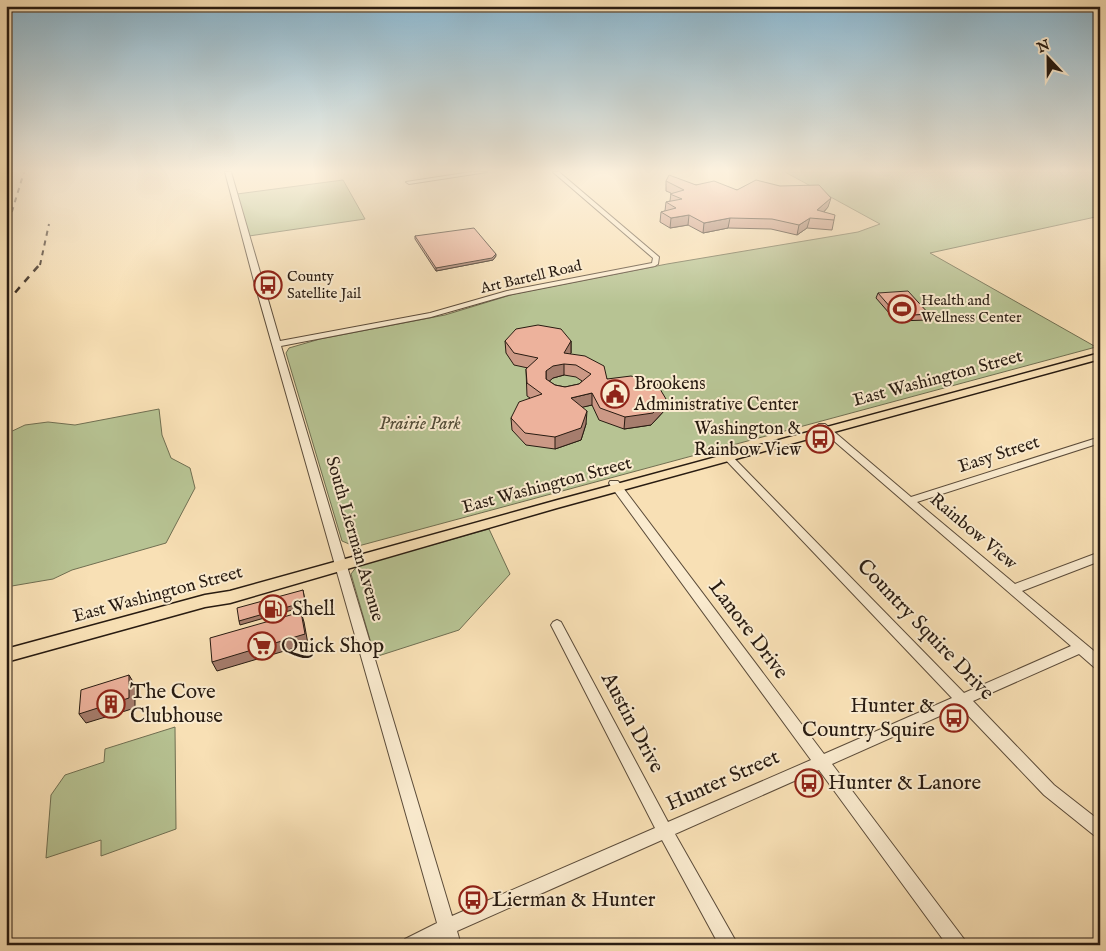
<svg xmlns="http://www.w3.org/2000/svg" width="1106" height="951" font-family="'IM FELL English',serif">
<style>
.green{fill:#b7c393;stroke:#706f52}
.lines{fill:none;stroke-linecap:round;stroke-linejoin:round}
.minor-casing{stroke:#5c4c3a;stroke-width:2}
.major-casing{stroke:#281b11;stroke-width:3}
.minor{fill:#faebcf;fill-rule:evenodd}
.major{fill:#f8e0b5;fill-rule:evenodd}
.rail-far1{stroke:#281b11;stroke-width:2;stroke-dasharray:5 5;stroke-linecap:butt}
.rail{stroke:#281b11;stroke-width:2.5;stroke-dasharray:7 7;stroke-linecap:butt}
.wall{fill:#cc9986;stroke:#281b11;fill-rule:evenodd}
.shaded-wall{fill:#a67d6d;stroke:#281b11}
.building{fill:#edb29c;stroke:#281b11;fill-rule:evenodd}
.labels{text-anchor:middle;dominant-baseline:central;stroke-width:4;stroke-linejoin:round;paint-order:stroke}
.far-poi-label{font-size:15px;fill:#281b11;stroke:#faebcf;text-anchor:start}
.far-street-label{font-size:15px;fill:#281b11;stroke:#faebcf}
.street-label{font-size:18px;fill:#281b11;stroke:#faebcf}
.poi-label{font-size:18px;fill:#281b11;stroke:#faebcf;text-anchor:start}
.park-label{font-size:18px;font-style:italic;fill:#534d38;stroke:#faebcf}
.near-poi-label{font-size:21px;fill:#281b11;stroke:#faebcf;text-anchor:start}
.near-street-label{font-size:21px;fill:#281b11;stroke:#faebcf}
</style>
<rect width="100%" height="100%" fill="#f8e0b5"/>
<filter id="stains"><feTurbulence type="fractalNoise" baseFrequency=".004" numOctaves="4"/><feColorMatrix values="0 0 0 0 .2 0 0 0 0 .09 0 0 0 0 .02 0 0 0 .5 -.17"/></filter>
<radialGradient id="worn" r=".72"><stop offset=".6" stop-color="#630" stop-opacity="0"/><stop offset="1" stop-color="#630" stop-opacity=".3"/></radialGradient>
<path class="green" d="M785,172H1100V216L930,253L1096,347L362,545L354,546L342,541L286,353L289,348L320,339L445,315L514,294L667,264L858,232L880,224Z
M343,180L365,219L249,236L237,194Z
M159,409L162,435L171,458L190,468L195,488L166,543L72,570L53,579L6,587V434L25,425L48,422L75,425Z
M489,529L510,574L459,630L375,657L351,574L357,566Z
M175,727L176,829L101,856V840L46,858L51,795L65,775L104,762L105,749Z"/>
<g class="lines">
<g class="minor-casing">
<path id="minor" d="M225,172H231L280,341L430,313L507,291L652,263L653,258L553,172H559L659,257L658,264L655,266L508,295L431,317L281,346L452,916L655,828L551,625L553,622L557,620L561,622L668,822L811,760L610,485L609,483L610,481H618L824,754L952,698L721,455L719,453L721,451H727L964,693L1071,646L819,428L817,426L819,424H825L911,497L1100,437V443L917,502L1015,584L1100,552V561L1022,591L1100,656V669L1095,668L1079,654L973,701L1054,785L1100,821V839L1095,836L1044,795L960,707L832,764L964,939L967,945H947L819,770L675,834L738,945H719L662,840L457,931L461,945H443L442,939L430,945H402L405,939L437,923L254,281Z
M471,172H487L409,184L406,182Z"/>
</g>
<g class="major-casing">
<path id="major" d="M1100,353V359L557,508L230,603L205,607L6,662V649L205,595L230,591L554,501Z"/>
</g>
<use href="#minor" class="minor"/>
<use href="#major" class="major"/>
<path class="rail-far1" d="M6,231L24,172
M40,265L49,224"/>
<path class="rail" d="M6,303L40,264"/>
</g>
<path class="wall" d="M666,181L737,190L828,207L824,212L834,220L832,230L807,228L797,235L771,229L728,228L703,233L688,225L670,228L660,222L661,212L665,211L666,202L670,201L671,193L666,191Z
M415,236L496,256L493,260L436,271L415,239Z
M878,293L929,314L928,320L896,321L876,298Z
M505,341H571V353L570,354L607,379L666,399L664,411L651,425L624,429L599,420L592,405L582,407L586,424L581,440L555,449L526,445L512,430L511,418L530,398L527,396L526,369L528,368L514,365L506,353ZM564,375L576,377L582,381L579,384L565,387L555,385L549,381L553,378Z"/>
<path class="shaded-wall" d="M831,198L828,207L817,219V210Z
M689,215L688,225L670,228L671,218Z
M730,218L728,228L703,233L704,223Z
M810,218L807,228L797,235L799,225Z
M496,254V256L493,260L436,271V268Z
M571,341V353L564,364V375L553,378L546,384V371Z
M592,393V405L571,410V398Z
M666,399L664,411L651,425L624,429L625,417Z
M587,411L586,424L581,440L555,449V437Z
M303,590L306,606L240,625L239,621Z
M301,612L304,622L308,644L217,671L212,662Z
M129,675L135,685V708L86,723L79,714Z"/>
<path class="building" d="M669,175L696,185L714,181L737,190L756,180L780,186L819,185L831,198L817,210L835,215L834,220L810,218L799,225L772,219L730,218L704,223L689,215L671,218L661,212L676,208L666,202L682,199L670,194L684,190L666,181Z
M474,228L496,254L492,258L436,268L415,236Z
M908,291L929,314L898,316L878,293Z
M538,325L561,329L571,341L564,353L585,356L604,366L607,379L631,376L657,384L666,399L653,413L625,417L600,408L592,393L571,398L587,411L581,428L555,437L525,433L511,418L519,402L542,394L527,383L526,369L538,358L514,353L505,341L516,329ZM564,364L576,365L591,374L579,384L565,387L555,385L546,379V371L553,366Z
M303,590L305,602L239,621L237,608Z
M301,612L305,634L212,662L210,638Z
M129,675V698L79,714L81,690Z"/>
<linearGradient id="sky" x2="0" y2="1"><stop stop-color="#8ab8d2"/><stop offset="0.56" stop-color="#fcf1de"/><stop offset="1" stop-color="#fcf1de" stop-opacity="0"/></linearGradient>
<rect width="1106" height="305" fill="url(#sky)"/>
<defs>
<g id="bus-ring" transform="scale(1.4375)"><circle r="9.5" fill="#faebcf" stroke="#8f2418" stroke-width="1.5"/><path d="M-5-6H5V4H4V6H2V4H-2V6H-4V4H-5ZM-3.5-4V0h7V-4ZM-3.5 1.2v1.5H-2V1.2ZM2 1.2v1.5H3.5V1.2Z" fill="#8f2418"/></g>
<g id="stadium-ring" transform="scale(1.4375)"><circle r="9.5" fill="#faebcf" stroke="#8f2418" stroke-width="1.5"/><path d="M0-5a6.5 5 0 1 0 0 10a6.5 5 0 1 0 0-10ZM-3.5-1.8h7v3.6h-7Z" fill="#8f2418"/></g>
<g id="civic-ring" transform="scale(1.4375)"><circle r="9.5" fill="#faebcf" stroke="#8f2418" stroke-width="1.5"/><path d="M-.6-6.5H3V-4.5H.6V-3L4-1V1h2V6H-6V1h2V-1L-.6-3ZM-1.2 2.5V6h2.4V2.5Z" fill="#8f2418"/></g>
<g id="fuel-ring" transform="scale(1.4375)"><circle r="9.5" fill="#faebcf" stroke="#8f2418" stroke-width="1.5"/><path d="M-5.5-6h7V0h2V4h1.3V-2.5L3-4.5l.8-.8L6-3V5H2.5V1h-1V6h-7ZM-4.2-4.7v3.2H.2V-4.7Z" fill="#8f2418"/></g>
<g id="supermarket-ring" transform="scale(1.4375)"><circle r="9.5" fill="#faebcf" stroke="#8f2418" stroke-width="1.5"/><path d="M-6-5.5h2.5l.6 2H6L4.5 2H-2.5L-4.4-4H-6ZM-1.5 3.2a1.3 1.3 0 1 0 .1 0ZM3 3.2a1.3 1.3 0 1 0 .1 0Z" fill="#8f2418"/></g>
<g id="building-ring" transform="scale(1.4375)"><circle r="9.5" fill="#faebcf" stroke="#8f2418" stroke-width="1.5"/><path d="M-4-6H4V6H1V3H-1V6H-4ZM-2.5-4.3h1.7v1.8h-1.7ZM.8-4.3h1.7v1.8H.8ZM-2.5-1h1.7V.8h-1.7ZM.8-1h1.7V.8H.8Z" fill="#8f2418"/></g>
</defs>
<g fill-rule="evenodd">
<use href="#bus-ring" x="268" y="285"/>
<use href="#stadium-ring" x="902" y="309"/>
<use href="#civic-ring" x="615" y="394"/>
<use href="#bus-ring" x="820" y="439"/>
<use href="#fuel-ring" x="273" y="609"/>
<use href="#supermarket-ring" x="262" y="646"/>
<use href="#building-ring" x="111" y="704"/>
<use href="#bus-ring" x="954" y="718"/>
<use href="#bus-ring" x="809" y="783"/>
<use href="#bus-ring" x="473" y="900"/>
</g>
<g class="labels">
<g class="far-poi-label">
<text x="287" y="276">County<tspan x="287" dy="17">Satellite Jail</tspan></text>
<text x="921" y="300">Health and<tspan x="921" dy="17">Wellness Center</tspan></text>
</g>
<g class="far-street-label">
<text transform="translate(531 277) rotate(-13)">Art Bartell Road</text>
</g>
<g class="street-label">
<text transform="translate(938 379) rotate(-15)">East Washington Street</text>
<text transform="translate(999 455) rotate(-18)">Easy Street</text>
<text transform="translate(547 486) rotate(-15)">East Washington Street</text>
<text transform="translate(973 532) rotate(40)">Rainbow View</text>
<text transform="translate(354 539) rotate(74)">South Lierman Avenue</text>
<text transform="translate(158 595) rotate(-15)">East Washington Street</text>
</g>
<g class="poi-label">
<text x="634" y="384">Brookens<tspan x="634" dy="21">Administrative Center</tspan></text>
<text x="801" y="429" text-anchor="end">Washington &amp;<tspan x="801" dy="21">Rainbow View</tspan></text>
</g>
<g class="park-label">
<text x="420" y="424">Prairie Park</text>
</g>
<g class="near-poi-label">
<text x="292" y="609">Shell</text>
<text x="281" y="646">Quick Shop</text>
<text x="130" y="692">The Cove<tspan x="130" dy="24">Clubhouse</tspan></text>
<text x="935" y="706" text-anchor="end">Hunter &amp;<tspan x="935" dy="24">Country Squire</tspan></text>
<text x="828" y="783">Hunter &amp; Lanore</text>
<text x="492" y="900">Lierman &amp; Hunter</text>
</g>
<g class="near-street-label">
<text transform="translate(748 630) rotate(53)">Lanore Drive</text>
<text transform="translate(925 630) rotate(46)">Country Squire Drive</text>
<text transform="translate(632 723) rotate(62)">Austin Drive</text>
<text transform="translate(723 781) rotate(-24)">Hunter Street</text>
</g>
</g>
<rect width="1106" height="951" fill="none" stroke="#f8e0b5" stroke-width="25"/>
<rect x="8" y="8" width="1091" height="936" fill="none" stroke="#281b11" stroke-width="2.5"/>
<rect x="12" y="12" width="1081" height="926" fill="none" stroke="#281b11"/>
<g transform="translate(1048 58) rotate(338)" stroke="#faebcf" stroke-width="4" paint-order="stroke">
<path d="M0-4L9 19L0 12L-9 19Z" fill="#281b11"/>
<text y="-8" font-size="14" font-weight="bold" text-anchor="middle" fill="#281b11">N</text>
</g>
<rect width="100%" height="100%" filter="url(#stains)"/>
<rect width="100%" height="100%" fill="url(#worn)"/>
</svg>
